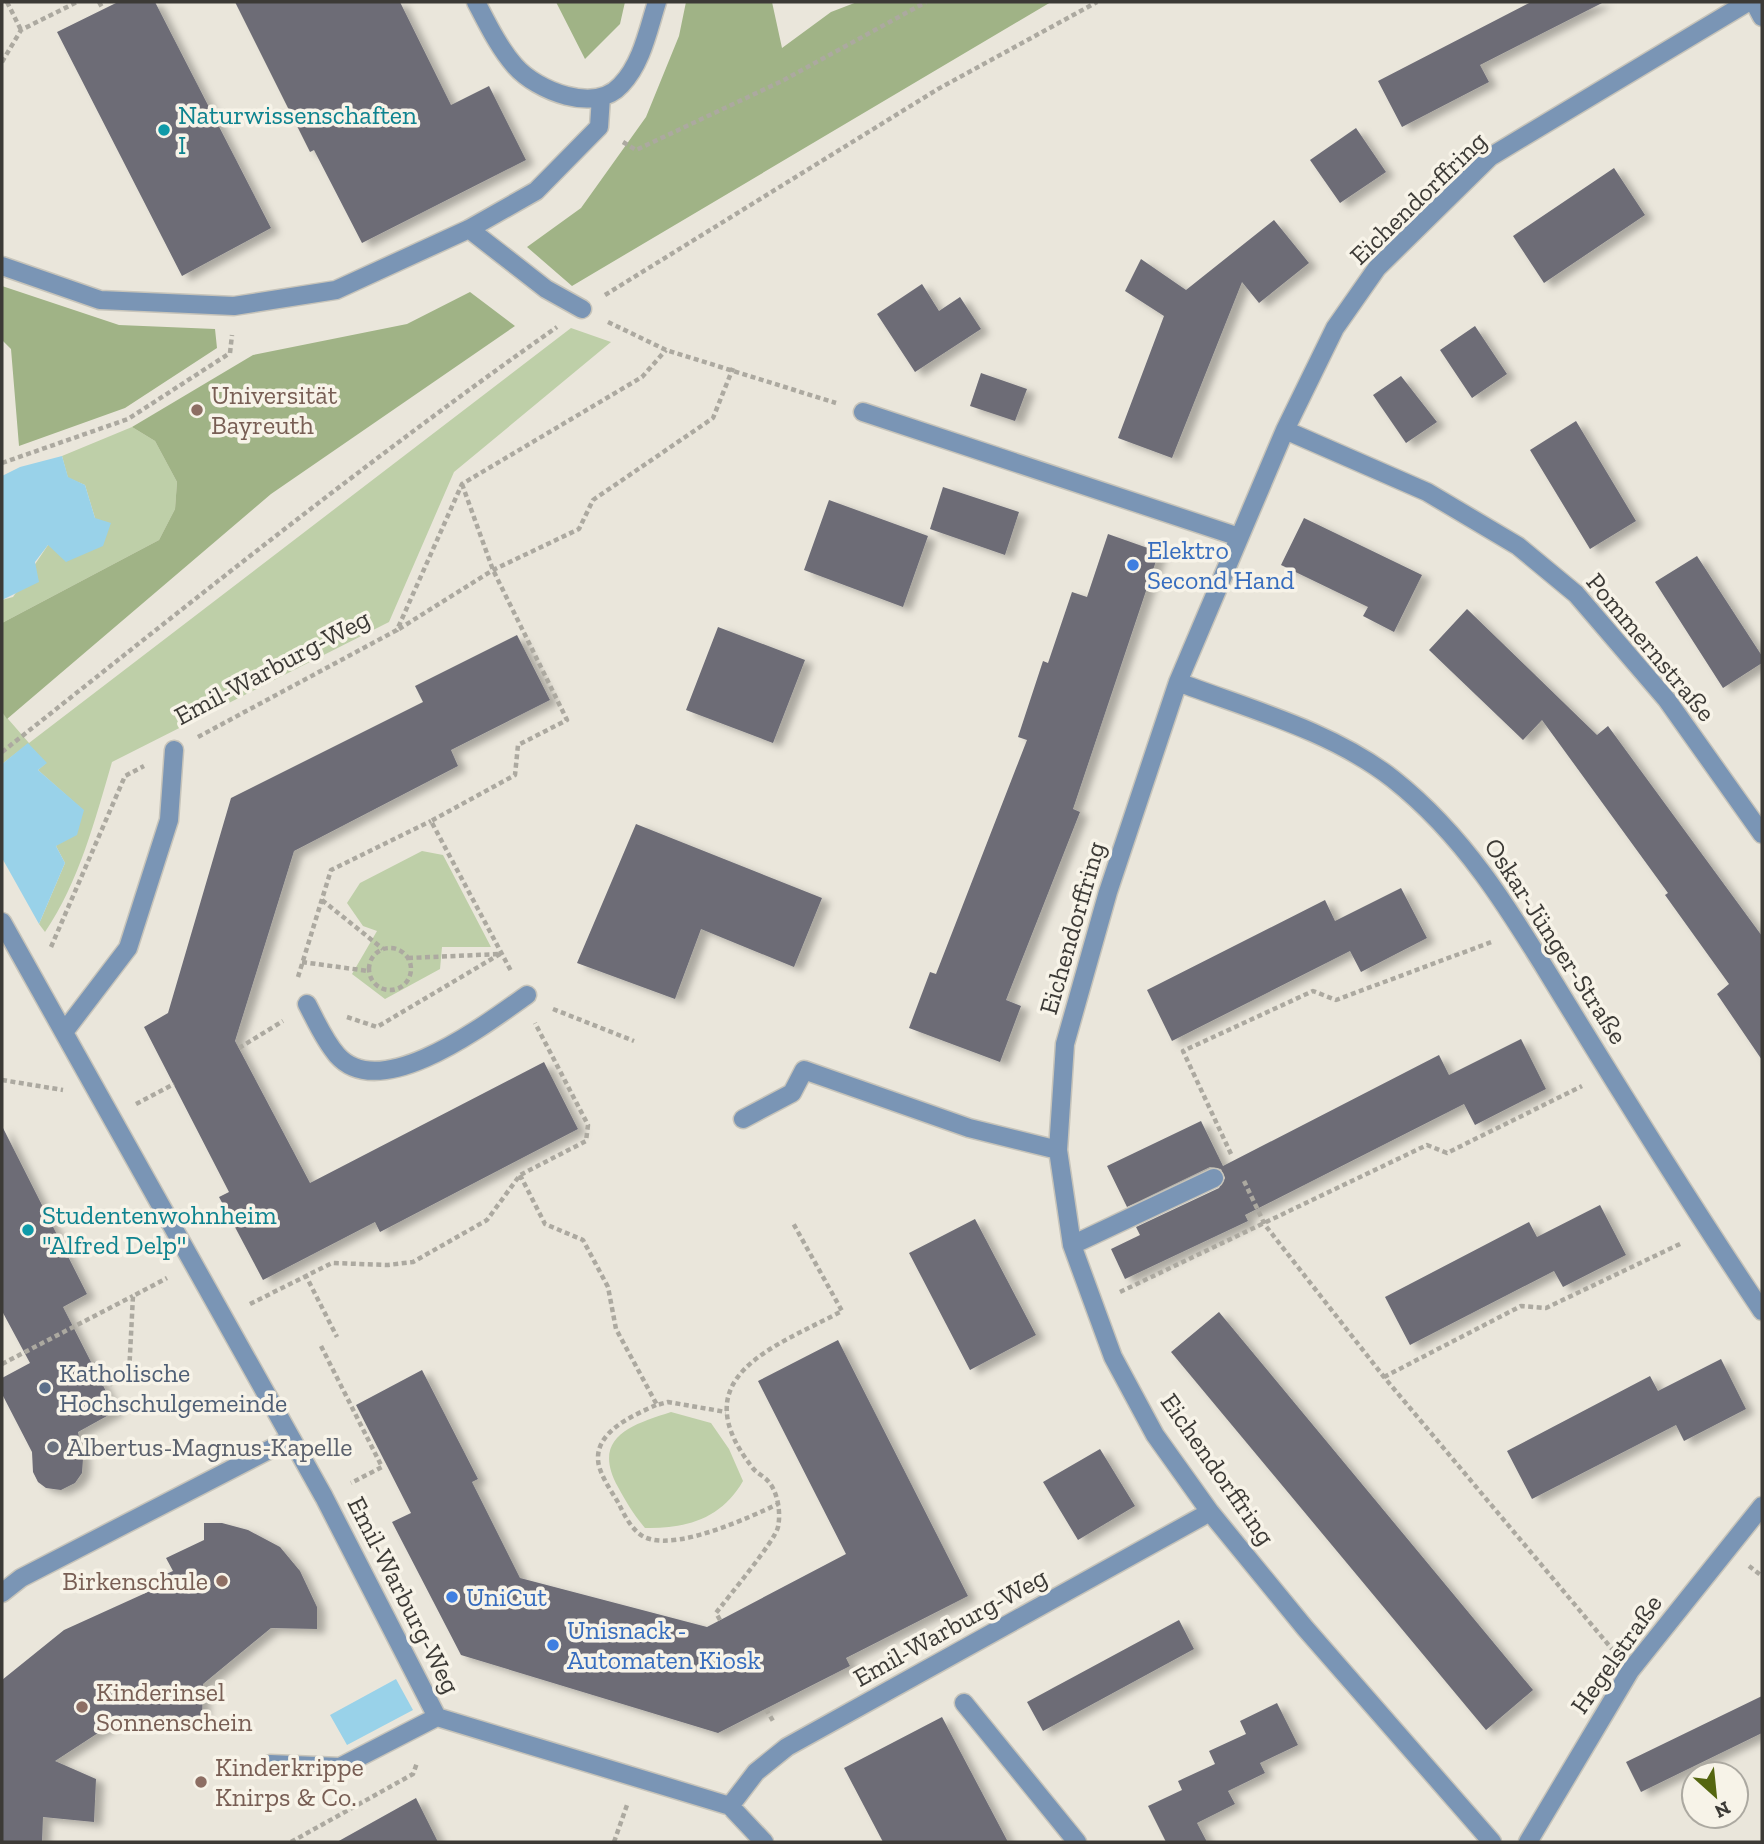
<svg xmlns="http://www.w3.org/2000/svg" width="1764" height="1844" font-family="'Zilla Slab',serif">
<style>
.green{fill:#becfa8}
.forest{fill:#a0b386}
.water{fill:#99d2e9}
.building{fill:#6d6c76;filter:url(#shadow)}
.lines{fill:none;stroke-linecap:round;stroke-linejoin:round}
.minor-casing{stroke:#c7c4ba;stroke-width:21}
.path{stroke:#aca9a0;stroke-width:4.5;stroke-dasharray:5 3.5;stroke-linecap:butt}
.minor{stroke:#7a95b5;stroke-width:18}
.culture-dot{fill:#0f9aa8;stroke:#f7f3e8;stroke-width:2.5}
.education-dot{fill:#8d6e63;stroke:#f7f3e8;stroke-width:2.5}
.shop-dot{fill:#3f7fe0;stroke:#f7f3e8;stroke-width:2.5}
.service-dot{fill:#5c6f8a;stroke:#f7f3e8;stroke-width:2.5}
.worship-dot{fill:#6b7280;stroke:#f7f3e8;stroke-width:2.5}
.labels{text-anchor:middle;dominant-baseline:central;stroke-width:7;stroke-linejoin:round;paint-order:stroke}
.culture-label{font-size:26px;fill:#0d838f;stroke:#f7f3e8;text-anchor:start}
.street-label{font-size:26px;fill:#3c3a36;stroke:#f7f3e8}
.education-label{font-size:26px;fill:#785e54;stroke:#f7f3e8;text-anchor:start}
.shop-label{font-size:26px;fill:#366cbe;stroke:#f7f3e8;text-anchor:start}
.service-label{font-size:26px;fill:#4e5e75;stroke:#f7f3e8;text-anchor:start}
.worship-label{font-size:26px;fill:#5b616d;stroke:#f7f3e8;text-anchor:start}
</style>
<defs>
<filter id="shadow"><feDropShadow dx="8" dy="4.5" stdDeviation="3.5" flood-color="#0004"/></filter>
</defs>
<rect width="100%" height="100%" fill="#eae6db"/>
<path class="green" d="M571,328L611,342L454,472L389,622L112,762C95,820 79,882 45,932L39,924L65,863L56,846L83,810L38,770L46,763L28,744L2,764V712L29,743Z
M132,427L155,441L177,482L175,509L159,540L2,623V600L13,597L48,545L95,518L85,485L68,478L62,456Z
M422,851L443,855L491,947H442L440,969L385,999L352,974L377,931L363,926L347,903L360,883Z
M671,1412L711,1423L729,1449L743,1481C722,1518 687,1529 645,1528C634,1515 626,1502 618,1487C591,1438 630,1425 671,1412Z"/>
<path class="forest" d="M556,2H625L620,24L585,59Z
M686,2H772L782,48L831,12L857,2H1051L572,286L527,247L581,208L646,117L679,36Z
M2,286L119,325L215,329L217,348L125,408L19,446L11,349L2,340Z
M470,292L515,326L271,494L7,719L2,712V623L159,540L175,509L177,482L155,441L132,427L253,355L407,324Z"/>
<path class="water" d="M62,456L68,477L85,485L95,518L111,523L103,546L66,562L48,545L35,562L39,582L2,600V476L20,467Z
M28,743L47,763L38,770L84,810L77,835L56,846L65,863L39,924L2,858V764Z
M396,1679L413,1710L347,1745L330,1715Z"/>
<path class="building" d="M118,2H155L271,228L182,276L57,32Z
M235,2H400L451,105L489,86L526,160L362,243L314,150L310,152Z
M1531,2H1604L1480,65L1489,82L1402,127L1378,81Z
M1356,128L1386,172L1340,203L1310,160Z
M1614,168L1645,215L1544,283L1513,236Z
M1274,220L1309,263L1259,303L1242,282L1172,458L1118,438L1164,316L1125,291L1141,259L1186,290Z
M922,284L939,311L960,297L981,329L915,372L877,314Z
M1475,326L1507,374L1472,398L1440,350Z
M981,373L1027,389L1015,421L970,406Z
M1401,376L1437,422L1406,443L1373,395Z
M1576,421L1636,521L1590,549L1530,450Z
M943,487L1019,512L1005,555L930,529Z
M829,500L928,536L903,607L804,570Z
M1304,518L1422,575L1394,632L1363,616L1368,607L1281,565Z
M1108,534L1159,552L1073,809L1080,812L1006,1000L1021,1006L1000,1062L909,1028L930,972L936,974L1027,740L1018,737L1043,661L1048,663L1072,592L1087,597Z
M1697,556L1762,656V663L1723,688L1655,582Z
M1467,609L1597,735L1608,726L1762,936V1060L1717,994L1729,984L1665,895L1668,893L1542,720L1523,740L1429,650Z
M718,627L805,660L773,743L686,710Z
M517,635L550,700L451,750L458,766L294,851L235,1041L310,1183L544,1062L578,1129L380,1232L375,1222L263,1280L219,1197L229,1192L144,1027L168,1013L231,798L423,702L415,686Z
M636,824L822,898L794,967L701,929L675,999L577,963Z
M1401,888L1427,938L1361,972L1350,951L1172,1041L1147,990L1325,900L1335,921Z
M1521,1039L1546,1089L1475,1125L1464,1104L1245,1215L1248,1221L1125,1279L1111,1249L1140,1235L1136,1227L1219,1188L1225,1178L1221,1169L1210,1167L1127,1207L1107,1166L1201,1121L1223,1166L1439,1055L1449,1075Z
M2,1126L87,1294L63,1307L116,1411L78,1432L83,1459L82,1473L75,1483L61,1490L46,1488L38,1482L33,1472L32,1452L2,1394V1378L30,1363L2,1311Z
M1600,1205L1626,1255L1563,1287L1554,1271L1410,1345L1385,1297L1529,1222L1537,1237Z
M975,1219L1036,1335L970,1370L909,1253Z
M1219,1312L1533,1690L1486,1730L1171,1352Z
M838,1340L968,1596L846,1658L850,1666L718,1733L461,1655L392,1522L411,1513L356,1405L422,1370L478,1479L472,1482L520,1578L707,1627L846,1554L758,1381Z
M1721,1359L1746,1409L1684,1441L1676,1425L1532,1499L1507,1451L1650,1376L1658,1391Z
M1100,1449L1135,1506L1078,1540L1043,1482Z
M204,1523H222L248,1530L280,1547L300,1571L317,1607V1629L271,1628L203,1684L202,1720L131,1716L118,1720L55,1761L96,1779L94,1822L43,1817L42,1842H2V1680L64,1630L161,1586L157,1578L173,1571L166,1558L204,1540Z
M1179,1620L1194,1649L1043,1731L1027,1702Z
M1762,1696V1733L1641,1792L1626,1762Z
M1277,1703L1298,1745L1260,1763L1265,1773L1228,1791L1235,1804L1197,1823L1207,1842H1166L1148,1806L1182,1790L1178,1781L1215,1764L1209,1751L1246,1734L1240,1721Z
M942,1717L1008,1842H883L844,1768Z
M416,1798L438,1842H337Z"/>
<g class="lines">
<g class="minor-casing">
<path id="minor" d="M476,2C487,23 499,48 515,66C537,91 595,114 621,85C642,63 648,30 657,2
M1754,2L1762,17
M469,229L546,289L582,309
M2,266L100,300L234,306L336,290L469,229L536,191L599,127L601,97
M863,412L1239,537
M1285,430L1427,492L1518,546L1576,594L1667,700L1762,834
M1178,682C1249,709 1332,731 1393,779C1471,841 1516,921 1567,1004C1630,1107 1695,1211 1762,1311
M2,922L324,1497L437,1717L730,1806L764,1842
M307,1004C316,1021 324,1040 337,1055C381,1105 487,1023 527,995
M64,1032L128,948L169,820L174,750
M743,1119L792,1093L804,1070L969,1128L1058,1150
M1072,1245L1214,1178
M2,1593L21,1578L290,1439
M964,1703L1077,1842
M270,1764L340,1767L437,1717
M730,1806L756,1772L787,1747L1210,1512
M1492,1842L1305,1628L1210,1512L1155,1435L1113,1357L1072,1245L1058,1150L1065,1044L1108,892L1178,682L1285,430L1335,328L1377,268L1490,157L1748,2
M1528,1842L1630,1671L1762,1506"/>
</g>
<path class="path" d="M7,2L21,30
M99,2L103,9
M2,62L21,30L77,2
M623,142L636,150L782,81L926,2
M605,295L938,89L1097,2
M608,322L666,350L836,403
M2,463L128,419L230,353L232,335
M462,484L493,570L567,720L518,745L515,775L431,821L511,971
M399,629L493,570L579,529L593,500L713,418L733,368
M198,737L397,630L462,484L642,377L666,350
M2,752C185,607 366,461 557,327
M322,900L383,949
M51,947L125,776L144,766
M369 969a21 21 0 1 1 42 0a21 21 0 1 1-42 0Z
M408,958L499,954
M302,962L368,971
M298,977L331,870L431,821
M553,1009L634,1041
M347,1017L377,1027L500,954
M239,1048L283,1021
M2,1080L63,1090
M136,1104L174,1084
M1231,1154L1183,1051L1313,991L1336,1000L1494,941
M520,1175L545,1224L583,1240L608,1287L616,1329L657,1405L668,1402L726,1412
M1244,1181L1265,1225L1384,1377L1612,1649
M305,1274L337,1337
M1120,1292L1427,1145L1447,1153L1582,1086
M250,1304L332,1263L388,1265L413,1262L487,1220L520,1175L586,1141L588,1125L535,1023
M321,1346L382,1467L351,1483
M2,1364L133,1296
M1384,1377L1521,1306L1546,1308L1682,1243
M85,1383L111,1384L129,1374L133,1296L167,1278
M656,1405C632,1416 591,1433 599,1466C603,1480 612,1492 619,1504C625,1517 635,1536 650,1539C683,1548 748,1518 778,1504
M1749,1566L1762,1576
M720,1620L716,1613C728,1597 775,1541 778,1527C781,1513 778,1492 768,1481C764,1476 756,1473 752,1467C681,1376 775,1347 842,1311L793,1223
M766,1709L773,1721
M291,1842L413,1774L417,1763
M614,1842L627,1805"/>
<use href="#minor" class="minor"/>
</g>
<g class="culture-dot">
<circle cx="164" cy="130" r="7"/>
<circle cx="28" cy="1230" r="7"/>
</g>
<g class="education-dot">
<circle cx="197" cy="410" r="7"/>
<circle cx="222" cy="1581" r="7"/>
<circle cx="82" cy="1707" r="7"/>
<circle cx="201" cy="1782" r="7"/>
</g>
<g class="shop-dot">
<circle cx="1133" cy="565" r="7"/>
<circle cx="452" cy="1597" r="7"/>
<circle cx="553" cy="1645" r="7"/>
</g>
<circle class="service-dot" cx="45" cy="1388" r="7"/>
<circle class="worship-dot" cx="53" cy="1447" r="7"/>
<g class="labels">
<g class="culture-label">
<text x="178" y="115">Naturwissenschaften<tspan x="178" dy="30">I</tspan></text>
<text x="42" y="1215">Studentenwohnheim<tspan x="42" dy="30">"Alfred Delp"</tspan></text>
</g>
<g class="street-label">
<text transform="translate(1418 198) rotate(-44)">Eichendorffring</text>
<text transform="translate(1651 647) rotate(50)">Pommernstraße</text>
<text transform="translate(272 667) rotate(-28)">Emil-Warburg-Weg</text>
<text transform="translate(1072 928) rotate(-74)">Eichendorffring</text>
<text transform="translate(1556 941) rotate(57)">Oskar-Jünger-Straße</text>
<text transform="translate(1218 1469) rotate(55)">Eichendorffring</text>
<text transform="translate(404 1595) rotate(63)">Emil-Warburg-Weg</text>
<text transform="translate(950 1627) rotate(-29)">Emil-Warburg-Weg</text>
<text transform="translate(1616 1654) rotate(-55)">Hegelstraße</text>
</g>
<g class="education-label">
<text x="211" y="395">Universität<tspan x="211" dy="30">Bayreuth</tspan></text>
<text x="208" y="1581" text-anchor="end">Birkenschule</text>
<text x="96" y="1692">Kinderinsel<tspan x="96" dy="30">Sonnenschein</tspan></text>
<text x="215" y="1767">Kinderkrippe<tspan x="215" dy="30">Knirps &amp; Co.</tspan></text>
</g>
<g class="shop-label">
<text x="1147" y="550">Elektro<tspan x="1147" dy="30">Second Hand</tspan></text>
<text x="466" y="1597">UniCut</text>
<text x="567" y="1630">Unisnack -<tspan x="567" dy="30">Automaten Kiosk</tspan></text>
</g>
<g class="service-label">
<text x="59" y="1373">Katholische<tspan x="59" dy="30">Hochschulgemeinde</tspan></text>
</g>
<g class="worship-label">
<text x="67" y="1447">Albertus-Magnus-Kapelle</text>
</g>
</g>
<rect width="1764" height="1844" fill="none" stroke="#3c3a36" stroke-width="7"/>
<g transform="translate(1715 1795) rotate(153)"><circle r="33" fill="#f7f3e8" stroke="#aca9a1" stroke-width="2"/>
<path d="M0-5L12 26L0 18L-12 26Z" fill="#556610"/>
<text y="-10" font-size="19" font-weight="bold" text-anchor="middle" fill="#3c3a36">N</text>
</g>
</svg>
